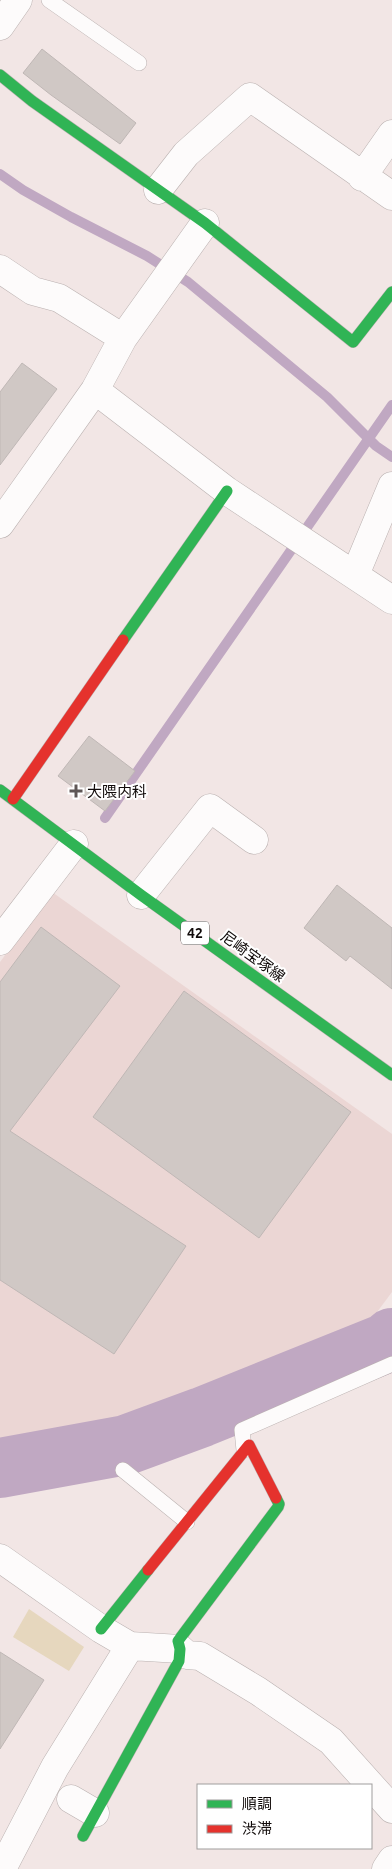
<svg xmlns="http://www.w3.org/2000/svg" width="392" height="1869" font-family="Ubuntu,'Noto Sans JP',sans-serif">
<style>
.built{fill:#ebd6d4}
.green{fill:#e6d7be}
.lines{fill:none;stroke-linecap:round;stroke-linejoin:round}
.stream{stroke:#c0a8c2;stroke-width:10}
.river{stroke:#c0a8c2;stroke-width:60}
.building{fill:#d0c8c5;stroke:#bfb7b5}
.lane-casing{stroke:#bab1b0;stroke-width:16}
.street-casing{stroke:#bab1b0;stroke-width:29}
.fast-casing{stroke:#bab1b0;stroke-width:12}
.jam-casing{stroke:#bab1b0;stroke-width:12}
.lane{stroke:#fdfbfb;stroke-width:15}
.street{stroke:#fdfbfb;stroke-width:28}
.fast{stroke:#30b455;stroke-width:11}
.jam{stroke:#e5322d;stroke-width:11}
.poi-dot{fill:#5f5756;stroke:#fff;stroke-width:2}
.labels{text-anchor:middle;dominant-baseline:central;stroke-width:4;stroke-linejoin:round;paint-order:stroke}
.shield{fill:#fff;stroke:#585453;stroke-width:1}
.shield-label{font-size:14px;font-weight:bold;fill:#100a09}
.poi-label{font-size:15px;fill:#100a09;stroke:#fff;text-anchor:start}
.street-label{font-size:15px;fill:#100a09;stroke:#fff}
</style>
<rect width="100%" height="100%" fill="#f2e6e5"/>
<path class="built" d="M52,892L392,1134V1292L360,1335L89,1445L0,1452V962Z"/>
<path class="green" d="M29,1609L84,1647L69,1671L13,1637Z"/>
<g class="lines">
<path class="stream" d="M0,174L23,190L71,217L147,256L188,282L327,397L376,446L392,457
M105,818L392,405"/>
<path class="river" d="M0,1468L126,1445L202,1417L386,1343L392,1338"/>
</g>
<path class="building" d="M42,49L136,123L120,144L51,95L23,73Z
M22,363L57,389L0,465V392Z
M89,736L135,771L105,811L58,776Z
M337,885L392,928V989L350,956L346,961L304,928Z
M41,927L120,986L10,1131L186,1246L114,1354L0,1280V982Z
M184,991L351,1112L259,1238L93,1117Z
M0,1652L44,1680L0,1749Z"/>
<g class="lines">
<g class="lane-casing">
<path id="lane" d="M49,0L139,63
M244,1450L242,1430L392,1364
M123,1470L187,1522"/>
</g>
<g class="street-casing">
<path id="street" d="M0,26L18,0
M362,177L392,134
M158,190L186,154L250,97L392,196
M0,269L33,291L59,298L123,338
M95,390L227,491L392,600
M0,524L95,390L123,338L205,223
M355,575L392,486
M141,895L210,808L254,840
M0,941L74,844
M0,1558L101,1629L130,1646L180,1649L187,1655L200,1656L258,1691L331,1741L392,1809
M71,1799L95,1813
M2,1869L55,1767L130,1646
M386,1869L392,1860"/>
</g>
<g class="fast-casing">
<path id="fast" d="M0,75L32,101L205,223L353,342L392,292
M123,640L227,491
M0,790L141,895L392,1075
M101,1629L148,1570
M83,1836L179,1661L180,1649L178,1641L278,1507L279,1504L276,1498"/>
</g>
<g class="jam-casing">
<path id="jam" d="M13,799L123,640
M148,1570L249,1445L276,1498"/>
</g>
<use href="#lane" class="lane"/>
<use href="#street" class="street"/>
<use href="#fast" class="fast"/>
<use href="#jam" class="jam"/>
</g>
<path class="poi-dot" d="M73.5 783.5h5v5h5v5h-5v5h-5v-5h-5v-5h5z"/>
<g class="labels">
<rect class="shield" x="181" y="921.5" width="28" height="23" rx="4"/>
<g class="shield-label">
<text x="195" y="933">42</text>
</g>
<g class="poi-label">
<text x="87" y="791">大隈内科</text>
</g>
<g class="street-label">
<text transform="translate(253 956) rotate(36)">尼崎宝塚線</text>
</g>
</g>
<rect x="197" y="1784" width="175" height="65" fill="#ffffff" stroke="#9f9d9d"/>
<rect x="207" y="1800" width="25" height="8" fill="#30b455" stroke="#9f9d9d"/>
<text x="242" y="1809" font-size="15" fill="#100a09">順調</text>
<rect x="207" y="1825" width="25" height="8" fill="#e5322d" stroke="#9f9d9d"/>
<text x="242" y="1834" font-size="15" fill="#100a09">渋滞</text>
</svg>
